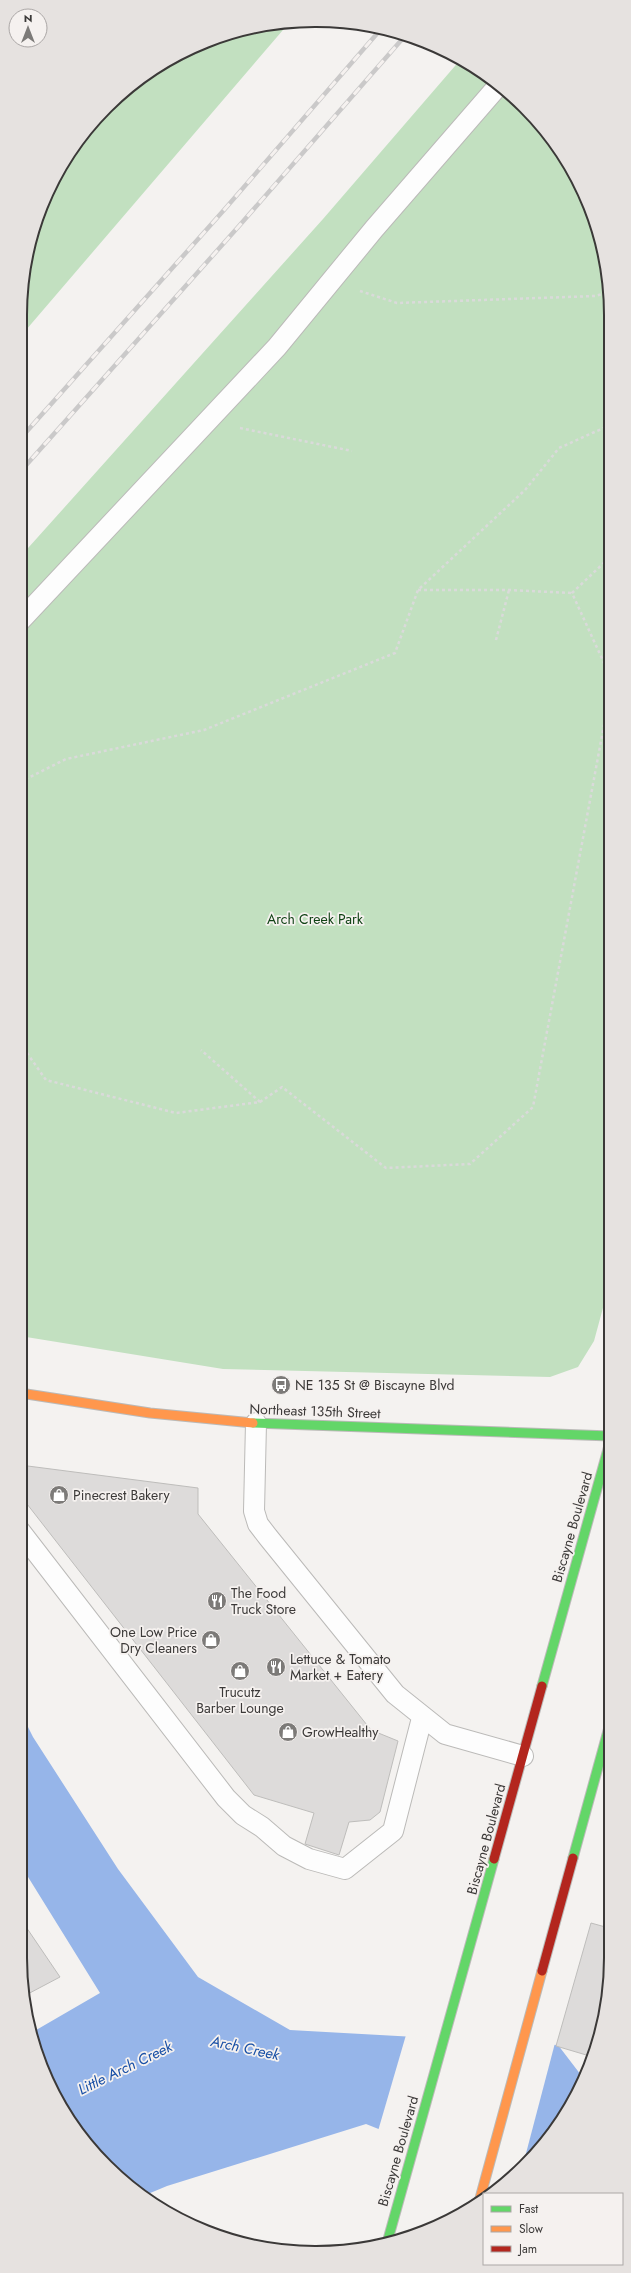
<svg xmlns="http://www.w3.org/2000/svg" width="631" height="2273" font-family="Jost,sans-serif">
<style>
.green{fill:#c2e0c0}
.water{fill:#96b5e9}
.pier{fill:#f4f2f0}
.building{fill:#dddbda;stroke:#bebdbb}
.lines{fill:none;stroke-linecap:round;stroke-linejoin:round}
.lane-casing{stroke:#bbbab8;stroke-width:22}
.fast-casing{stroke:#bbbab8;stroke-width:11}
.slow-casing{stroke:#bbbab8;stroke-width:11}
.jam-casing{stroke:#bbbab8;stroke-width:11}
.path{stroke:#dadada;stroke-width:2.5;stroke-dasharray:3 3;stroke-linecap:butt}
.lane{stroke:#fdfdfd;stroke-width:20}
.fast{stroke:#63d668;stroke-width:9}
.slow{stroke:#ff974d;stroke-width:9}
.jam{stroke:#b3261e;stroke-width:9}
.rail-casing{stroke:#cac9c9;stroke-width:4.5}
.rail{stroke:#f5f1ef;stroke-width:3;stroke-dasharray:9;stroke-linecap:butt}
.labels{text-anchor:middle;dominant-baseline:central;stroke-width:3.5;stroke-linejoin:round;paint-order:stroke}
.park-label{font-size:14px;fill:#0f4214;stroke:#f5f1ef}
.poi-label{font-size:14px;fill:#3b3938;stroke:#f5f1ef;text-anchor:start}
.street-label{font-size:14px;fill:#3b3938;stroke:#f5f1ef}
.water-label{font-size:15px;font-style:italic;fill:#184fa6;stroke:#f5f1ef}
.rim{fill:none;stroke:#3b3938;stroke-width:2}
</style>
<rect width="100%" height="100%" fill="#f4f2f0"/>
<path class="green" d="M289,23L20,337C20,311 21,284 26,258C41,173 101,97 176,56C185,52 194,46 203,42C231,32 259,26 289,23Z
M461,59L525,107L581,185L608,277L610,1282L594,1341L578,1367L550,1377L223,1369L20,1336V557L323,219Z"/>
<path class="water" d="M20,1711L33,1737L118,1869L198,1977L290,2030L558,2045L584,2079L561,2121L506,2180L366,2124L167,2186L143,2196L136,2192L93,2153L42,2070L31,2033L100,1993L20,1864Z"/>
<path class="pier" d="M406,2035L555,2043L524,2161L505,2182L378,2131Z"/>
<path class="building" d="M20,1465L198,1488V1514L371,1730L398,1741L380,1812L370,1820L349,1822L339,1855L305,1844L314,1813L254,1795L20,1495Z
M20,1918L60,1977L24,1996L20,1958Z
M611,1922V1958L605,2015L593,2057L556,2046L591,1923L609,1928Z"/>
<g class="lines">
<g class="lane-casing">
<path id="lane" d="M20,621L277,347L374,229L498,86
M256,1423L254,1511L258,1524L268,1537L395,1694L445,1734L523,1756
M20,1531L226,1798L243,1815L262,1827L284,1846L309,1859L345,1869L393,1831L422,1718"/>
</g>
<g class="fast-casing">
<path id="fast" d="M253,1423L610,1436
M542,1686L610,1442
M573,1858L611,1720
M387,2243L494,1859"/>
</g>
<g class="slow-casing">
<path id="slow" d="M20,1393L150,1413L253,1423
M479,2202L542,1971"/>
</g>
<g class="jam-casing">
<path id="jam" d="M494,1859L542,1686
M542,1971L573,1858"/>
</g>
<path class="path" d="M360,291L397,303L595,296L609,292
M240,428L352,451
M609,558L572,593L609,674
M418,590H509L572,593
M496,640L509,590
M20,782L66,759L204,730L395,653L418,590L525,490L559,448L608,426L609,411
M20,1043L46,1080L176,1113L260,1102L201,1050
M260,1102L282,1087L386,1168L470,1164L533,1107L609,698"/>
<use href="#lane" class="lane"/>
<use href="#fast" class="fast"/>
<use href="#slow" class="slow"/>
<use href="#jam" class="jam"/>
<g class="rail-casing">
<path id="rail" d="M20,439L224,210L381,29
M20,472L239,226L404,37"/>
</g>
<use href="#rail" class="rail"/>
</g>
<defs>
<g id="bus-disc" transform="scale(1)"><circle r="9.5" fill="#7c7a78" stroke="#f5f1ef"/><path d="M-5-6H5V4H4V6H2V4H-2V6H-4V4H-5ZM-3.5-4V0h7V-4ZM-3.5 1.2v1.5H-2V1.2ZM2 1.2v1.5H3.5V1.2Z" fill="#fff"/></g>
<g id="shop-disc" transform="scale(1)"><circle r="9.5" fill="#7c7a78" stroke="#f5f1ef"/><path d="M-5-2.5h2.3a2.7 3.5 0 0 1 5.4 0H5L5.5 6h-11ZM-1.5-2.5h3a1.5 2.3 0 0 0-3 0Z" fill="#fff"/></g>
<g id="restaurant-disc" transform="scale(1)"><circle r="9.5" fill="#7c7a78" stroke="#f5f1ef"/><path d="M-5-6h1v4h1v-4h1v4h1v-4h1v5L-1.5 .5V6h-2V.5L-5-1ZM5-6V6H3V1.5H1.5Q1.5-4 5-6Z" fill="#fff"/></g>
</defs>
<g fill-rule="evenodd">
<use href="#bus-disc" x="281" y="1385"/>
<use href="#shop-disc" x="59" y="1495"/>
<use href="#restaurant-disc" x="217" y="1601"/>
<use href="#shop-disc" x="211" y="1640"/>
<use href="#restaurant-disc" x="276" y="1667"/>
<use href="#shop-disc" x="240" y="1671"/>
<use href="#shop-disc" x="288" y="1732"/>
</g>
<g class="labels">
<g class="park-label">
<text x="315" y="919">Arch Creek Park</text>
</g>
<g class="poi-label">
<text x="295" y="1385">NE 135 St @ Biscayne Blvd</text>
<text x="73" y="1495">Pinecrest Bakery</text>
<text x="231" y="1593">The Food<tspan x="231" dy="16">Truck Store</tspan></text>
<text x="197" y="1632" text-anchor="end">One Low Price<tspan x="197" dy="16">Dry Cleaners</tspan></text>
<text x="290" y="1659">Lettuce &amp; Tomato<tspan x="290" dy="16">Market + Eatery</tspan></text>
<text x="240" y="1692" text-anchor="middle">Trucutz<tspan x="240" dy="16">Barber Lounge</tspan></text>
<text x="302" y="1732">GrowHealthy</text>
</g>
<g class="street-label">
<text transform="translate(315 1411) rotate(2)">Northeast 135th Street</text>
<text transform="translate(572 1527) rotate(-74)">Biscayne Boulevard</text>
<text transform="translate(486 1839) rotate(-75)">Biscayne Boulevard</text>
<text transform="translate(398 2151) rotate(-74)">Biscayne Boulevard</text>
</g>
<g class="water-label">
<text transform="translate(245 2048) rotate(12)">Arch Creek</text>
<text transform="translate(125 2068) rotate(-26)">Little Arch Creek</text>
</g>
</g>
<path d="M0 0H631V2273H0ZM315 27H316A288 288 0 0 1 604 315V1958A288 288 0 0 1 316 2246H315A288 288 0 0 1 27 1958V315A288 288 0 0 1 315 27Z" fill="#e6e2e0" fill-rule="evenodd"/>
<path class="rim" d="M315 27H316A288 288 0 0 1 604 315V1958A288 288 0 0 1 316 2246H315A288 288 0 0 1 27 1958V315A288 288 0 0 1 315 27Z"/>
<rect x="483" y="2193" width="140" height="72" fill="#f5f1ef" stroke="#aba7a6"/>
<rect x="491" y="2206" width="20" height="6" fill="#63d668" stroke="#aba7a6"/>
<text x="519" y="2213" font-size="12" fill="#3b3938">Fast</text>
<rect x="491" y="2226" width="20" height="6" fill="#ff974d" stroke="#aba7a6"/>
<text x="519" y="2233" font-size="12" fill="#3b3938">Slow</text>
<rect x="491" y="2246" width="20" height="6" fill="#b3261e" stroke="#aba7a6"/>
<text x="519" y="2253" font-size="12" fill="#3b3938">Jam</text>
<g transform="translate(28 28)"><circle r="19" fill="#f5f1ef" stroke="#aba7a6"/>
<path d="M0-3L7 15L0 10L-7 15Z" fill="#7c7a78"/>
<text y="-6" font-size="11" font-weight="bold" text-anchor="middle" fill="#3b3938">N</text>
</g>
</svg>
